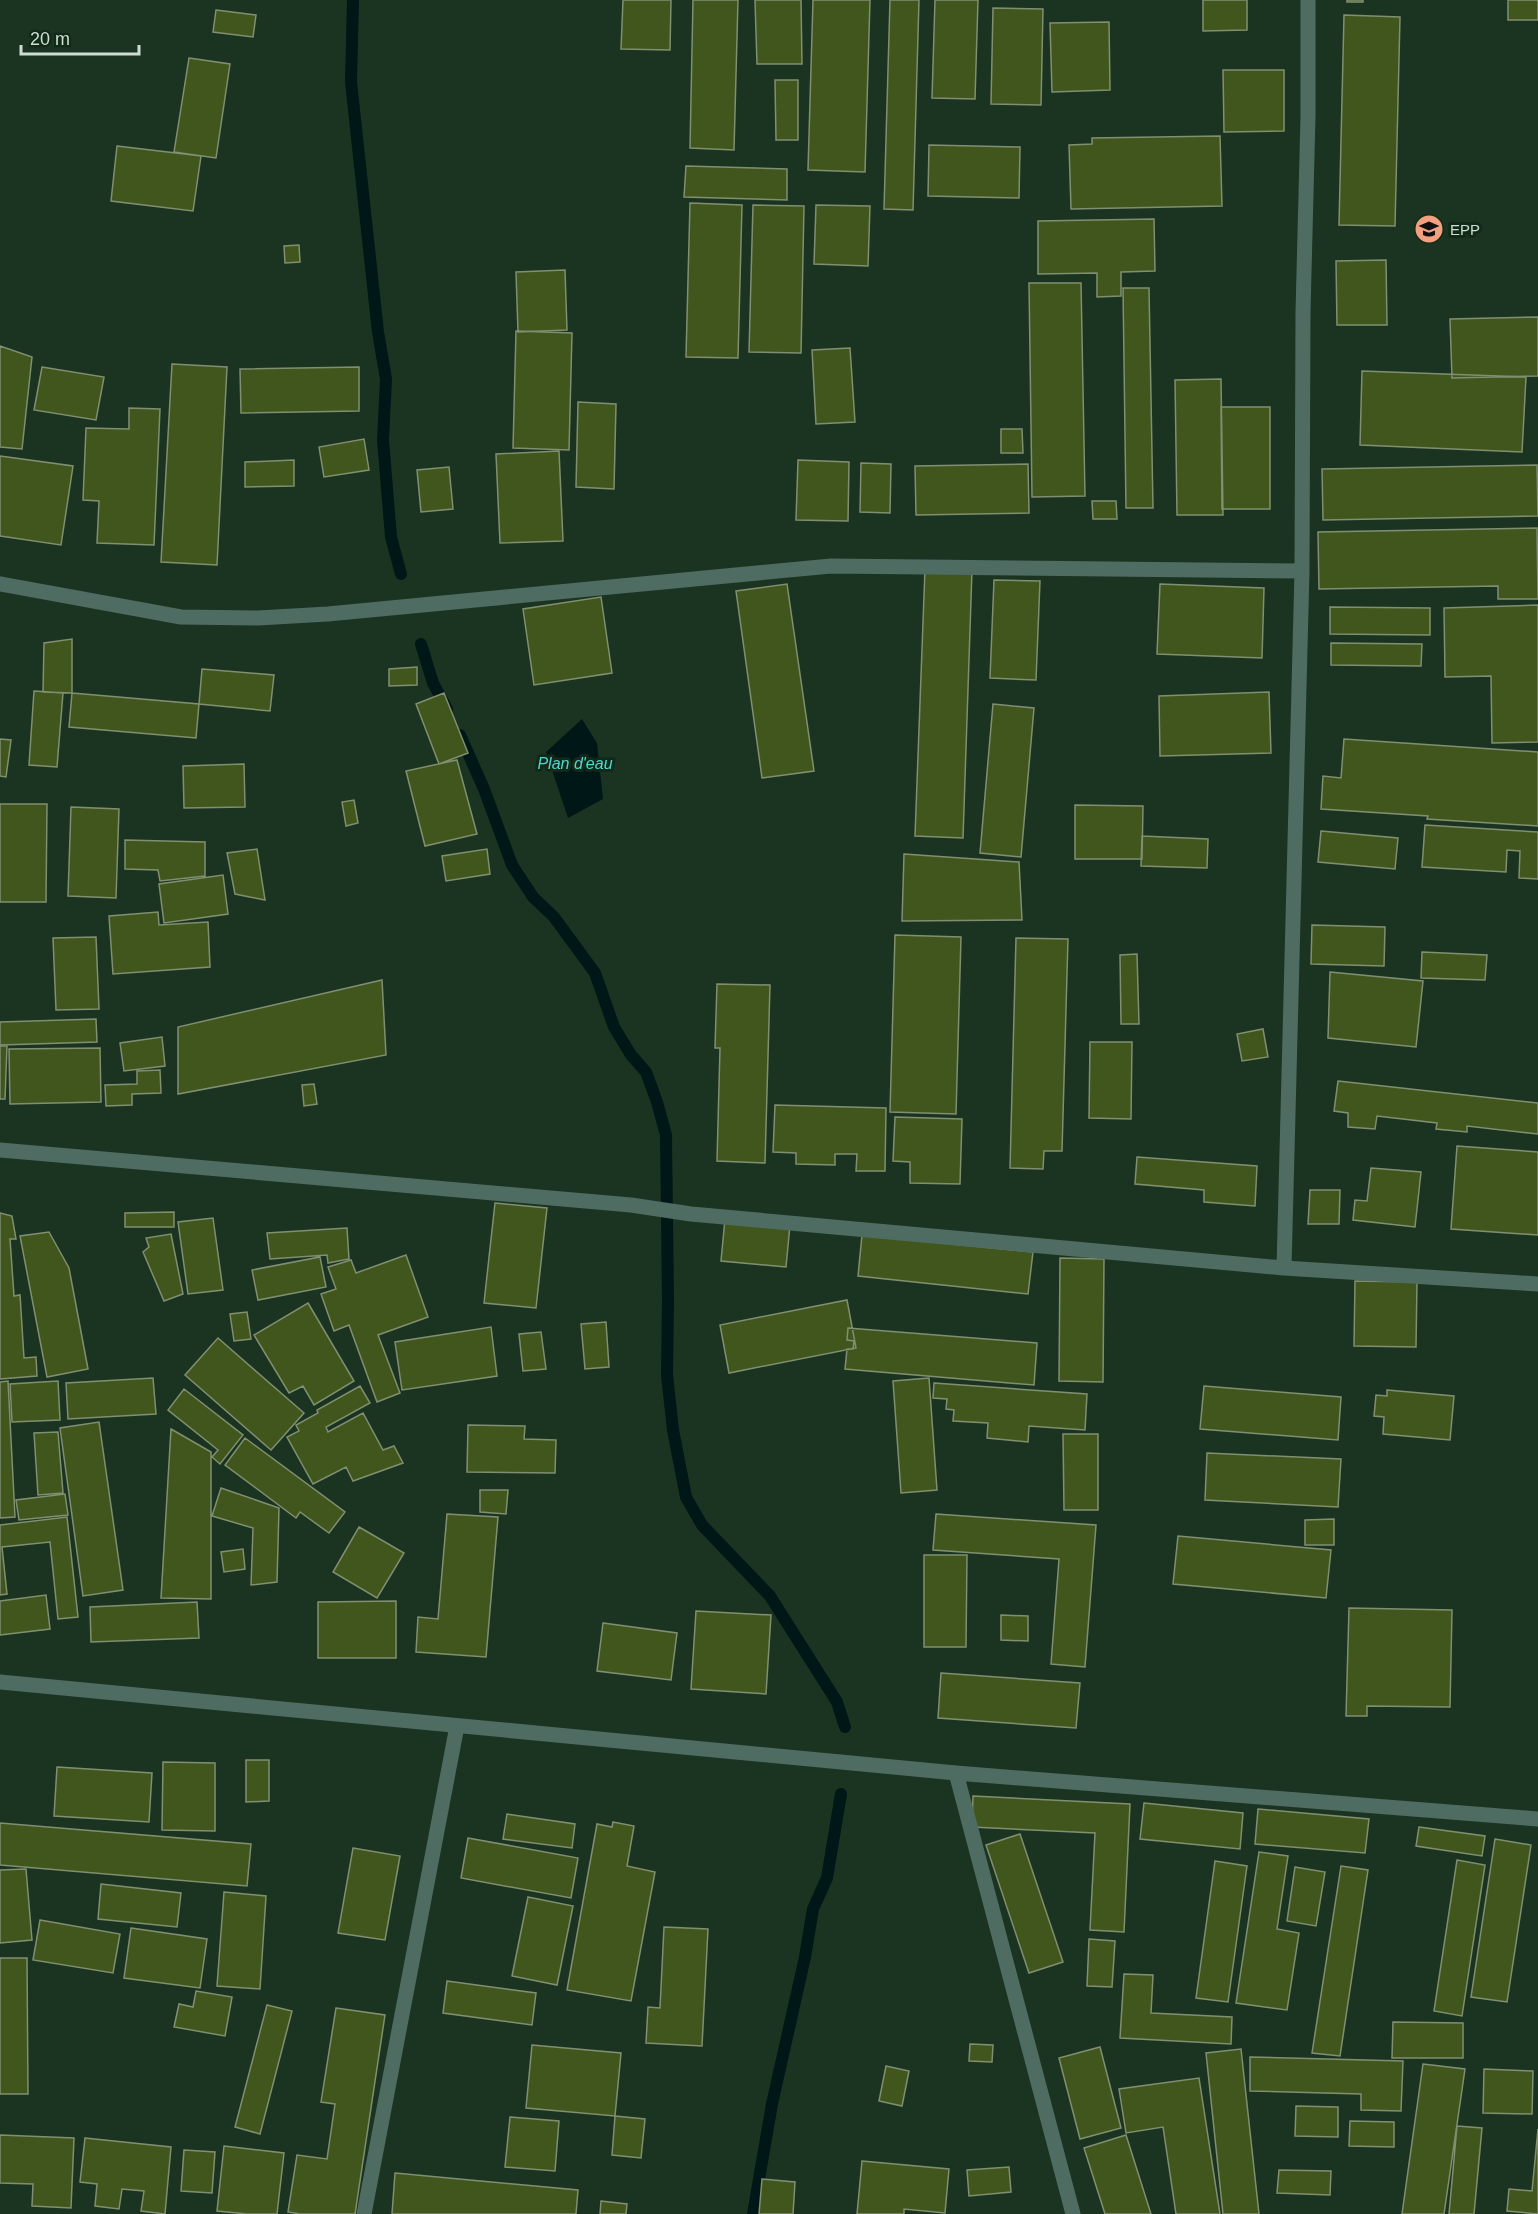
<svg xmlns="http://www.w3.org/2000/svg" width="1538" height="2214" font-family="Helvetica,sans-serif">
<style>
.water{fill:#001717}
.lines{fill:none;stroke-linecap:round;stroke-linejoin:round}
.stream{stroke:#001717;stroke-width:12}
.building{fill:#40561d;stroke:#818f71;stroke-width:1.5}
.service{stroke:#4e6c62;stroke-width:15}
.minor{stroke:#4e6c62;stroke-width:15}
.labels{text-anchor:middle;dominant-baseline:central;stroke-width:6;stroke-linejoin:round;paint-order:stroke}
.poi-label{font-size:15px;fill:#ceddd0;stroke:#112a17;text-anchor:start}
.water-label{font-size:16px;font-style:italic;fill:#4ed7d3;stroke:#112a17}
</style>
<rect width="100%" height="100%" fill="#1b3421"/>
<path class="water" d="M582,719L597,743L603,799L568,818L546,752Z"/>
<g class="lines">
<path class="stream" d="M353,0L351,82L378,332L386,379L383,440L391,537L401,574
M421,644L433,683L447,709
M460,735L484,789L512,865L533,897L554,917L595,973L614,1027L631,1055L646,1072L657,1102L666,1135L668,1299L667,1375L673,1430L686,1497L702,1525L770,1596L837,1702L845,1727
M753,2214L772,2104L805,1957L813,1909L827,1878L841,1794"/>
</g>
<path class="building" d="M623,0H671L670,50L621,49Z
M693,0H738L734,150L690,148Z
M755,0H801L802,64H757Z
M813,0H870L865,172L808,170Z
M890,0H919L913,210L884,209Z
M935,0H978L975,99L932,98Z
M1203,0H1247V30L1203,31Z
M1347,0H1363V2H1347Z
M1508,0H1538V20H1508Z
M993,8L1043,9L1041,105L991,104Z
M216,10L256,15L253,37L213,32Z
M1344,15L1400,17L1395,226L1339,225Z
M1109,22L1110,90L1052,92L1050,23Z
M189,58L230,64L216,158L174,152Z
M1223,70H1284V131L1224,132Z
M775,80H798V140H776Z
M1220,136L1222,206L1071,209L1069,145L1092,144V138Z
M929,145L1020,147L1019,198L928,196Z
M117,146L201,156L193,211L111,201Z
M686,166L787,169V200L684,197Z
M690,203L742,205L738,358L686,357Z
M753,205L804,206L801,353L749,352Z
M816,205L870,206L868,266L814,264Z
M1154,219L1155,271L1121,272V296L1097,297V273L1038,274V221Z
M299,245L300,262L285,263L284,246Z
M1386,260L1387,325H1337L1336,261Z
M565,270L567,330L518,332L516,272Z
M1029,283H1081L1085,496L1032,497Z
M1123,288H1149L1153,508H1126Z
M1538,317V376L1452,378L1450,319Z
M516,331L572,333L569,450L513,448Z
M0,346L32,357L22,449L0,447Z
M850,348L855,422L816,424L812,350Z
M172,364L227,367L217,565L161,562Z
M42,367L104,377L96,420L34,410Z
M359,367V411L241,413L240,369Z
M1362,371L1526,377L1522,452L1360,445Z
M1221,379L1223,515H1177L1175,380Z
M578,402L616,404L614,489L576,487Z
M1221,407H1270V509H1222Z
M129,408L160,409L154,545L97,543L99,501L83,500L86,428L129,429Z
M1001,429H1022L1023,453H1001Z
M364,439L369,470L324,477L319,447Z
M559,451L563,541L500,543L496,454Z
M0,456L73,466L61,545L0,536Z
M294,460V486L245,487V462Z
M798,460L849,462L848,521L796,520Z
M861,463L891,464L890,513L860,512Z
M1028,464L1029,513L916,515L915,466Z
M1537,465L1538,516L1323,520L1322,469Z
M449,467L453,509L421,512L417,470Z
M1092,501H1116L1117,519H1093Z
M1537,528L1538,599H1498V586L1319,589L1318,532Z
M925,569L972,570L963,838L915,836Z
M994,580L1040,581L1036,680L990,678Z
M787,584L814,771L762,778L736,591Z
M1160,584L1264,588L1262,658L1157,654Z
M601,597L612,673L534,685L523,609Z
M1538,605V742L1492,743L1491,676L1445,677L1444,608Z
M1330,607L1430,608V635L1330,634Z
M72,639V693L43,692L44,643Z
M1331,643L1422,644L1421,666L1331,665Z
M417,667V685L389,686V669Z
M202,669L274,675L270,711L199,704Z
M34,691L63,693L57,767L29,765Z
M1269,692L1271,753L1160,756L1159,696Z
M72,693L199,704L196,738L69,727Z
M444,693L468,753L439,764L416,704Z
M993,704L1034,708L1021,857L980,853Z
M0,739L11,740L6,777L0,776Z
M1344,739L1538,752V826L1427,819L1428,816L1321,809L1323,776L1341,778Z
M457,760L477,834L425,846L406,771Z
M244,764L245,807L184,808L183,766Z
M354,800L358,823L346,826L342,802Z
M0,804H47L46,902H0Z
M1075,805L1143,806L1142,859H1075Z
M71,807L119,809L116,898L68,896Z
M1425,825L1538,832V879L1519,878L1520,851L1507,850L1506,872L1422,867Z
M1321,831L1398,838L1395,869L1318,862Z
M1142,836L1208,839L1207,868L1141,866Z
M125,840L205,842V876L160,881L158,870L125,869Z
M257,849L265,900L235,894L227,853Z
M487,849L490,874L446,881L442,856Z
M904,854L1019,862L1022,920L902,921Z
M223,875L228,914L164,923L159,884Z
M158,912L159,925L208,922L210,967L113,974L109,916Z
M1312,925L1385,927L1384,966L1311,964Z
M895,935L961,937L956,1114L890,1112Z
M96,937L99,1009L56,1010L53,938Z
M1016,938L1068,939L1062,1151H1044L1043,1169L1010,1168Z
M1422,952L1487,955L1485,980L1421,978Z
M1137,954L1139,1024H1121L1120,955Z
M1330,972L1423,981L1416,1047L1328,1038Z
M382,980L386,1055L178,1094V1027Z
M717,984L770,985L765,1163L717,1161L720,1048H715Z
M96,1019L97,1042L0,1045V1022Z
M1263,1029L1268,1057L1242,1061L1237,1034Z
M162,1037L165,1066L124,1071L120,1043Z
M1090,1042H1132L1131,1119L1089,1118Z
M0,1046H7L5,1099H0Z
M100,1048L101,1102L10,1104L9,1049Z
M160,1070L161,1093L132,1094V1105L106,1106L105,1085L137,1084V1071Z
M1338,1081L1538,1103V1134L1467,1126V1132L1436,1129L1437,1123L1377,1116L1375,1129L1348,1127V1113L1334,1111Z
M314,1084L317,1104L304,1106L302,1085Z
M775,1105L886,1108L885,1171H856L857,1154H835V1165L796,1164V1153L773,1152Z
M895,1117L962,1119L960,1184L910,1183V1162L893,1161Z
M1457,1146L1538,1152V1235L1451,1229Z
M1137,1157L1257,1166L1255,1206L1204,1202V1190L1135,1184Z
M1371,1168L1421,1172L1415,1227L1353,1220L1355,1200L1367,1201Z
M1310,1190H1340L1339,1224H1308Z
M495,1203L547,1208L536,1308L484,1303Z
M174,1212V1227H125V1213Z
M0,1213L12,1216L16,1239H10L14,1296L20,1295L24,1358L36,1357L37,1376L0,1379Z
M213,1218L223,1290L188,1294L178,1222Z
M725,1219L790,1225L786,1267L721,1261Z
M347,1228L349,1259L328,1263L327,1255L270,1259L267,1233Z
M49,1232L69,1268L88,1369L47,1377L20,1236Z
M171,1234L183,1294L164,1301L143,1252L149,1247L146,1238Z
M862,1235L1033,1252L1028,1294L858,1276Z
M406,1255L428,1317L378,1335L400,1393L377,1402L349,1325L334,1331L321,1294L336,1289L328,1267L351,1260L356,1273Z
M320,1257L326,1287L258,1300L252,1270Z
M1060,1258L1104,1259L1103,1382L1059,1381Z
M1355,1281L1417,1282L1416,1347L1354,1346Z
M847,1300L856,1348L729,1373L720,1325Z
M308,1303L354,1381L314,1405L303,1386L289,1393L254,1335Z
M247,1312L251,1339L234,1341L230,1314Z
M606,1322L609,1367L585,1369L581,1324Z
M491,1327L497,1376L402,1390L395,1342Z
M848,1328L1037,1343L1034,1385L845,1369L847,1349H853L854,1341L847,1340Z
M541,1332L546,1369L523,1371L519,1334Z
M218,1338L304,1413L271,1450L185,1375Z
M153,1378L156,1414L68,1419L66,1383Z
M929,1378L937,1490L901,1493L893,1381Z
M8,1381L15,1517L0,1518V1382Z
M58,1381L60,1420L12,1422L10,1384Z
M934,1383L1087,1394L1085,1430L1029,1426L1028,1442L987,1438L988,1423L953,1421L954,1410L946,1409L947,1399L933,1398Z
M360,1386L370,1403L326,1427L328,1432L363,1413L383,1450L394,1446L403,1463L353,1481L346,1467L313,1484L287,1437L299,1431L296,1425L318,1413L317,1410Z
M1204,1386L1341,1397L1338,1440L1200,1429Z
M184,1389L243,1435L220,1464L212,1457L218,1450L168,1410Z
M1387,1390L1454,1396L1450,1440L1383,1434L1384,1417L1374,1416L1376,1395L1387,1396Z
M99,1422L123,1590L83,1596L60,1428Z
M468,1425L525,1426L524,1439L556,1440L555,1473L467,1472Z
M171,1429L211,1452V1599L161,1598Z
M58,1432L63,1493L38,1495L34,1433Z
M1063,1434H1098V1510H1064Z
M245,1438L345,1512L329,1533L300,1512L296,1518L225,1465Z
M1207,1453L1341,1459L1338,1507L1205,1500Z
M221,1488L279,1508L277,1582L251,1585L253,1528L212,1516Z
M480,1490H508L506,1514L480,1512Z
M65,1494L68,1515L19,1520L16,1500Z
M447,1514L498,1517L486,1657L416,1652L418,1617L438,1619Z
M936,1514L1096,1525L1085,1667L1051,1664L1059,1559L933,1550Z
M67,1517L78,1617L58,1619L50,1542L2,1547L7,1594L0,1595V1525Z
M1334,1519V1545H1305V1520Z
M359,1527L404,1553L377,1598L333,1572Z
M1178,1536L1331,1550L1326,1598L1173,1584Z
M243,1549L245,1569L224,1572L221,1552Z
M924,1555H967L966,1647H924Z
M46,1595L50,1629L0,1635V1601Z
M396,1601V1658H318V1602Z
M197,1602L199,1638L91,1642L90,1607Z
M1349,1608L1452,1610L1450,1707L1367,1706V1716H1346Z
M696,1611L771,1615L766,1694L691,1689Z
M1001,1615L1028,1616V1641L1001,1640Z
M603,1623L677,1633L671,1680L597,1671Z
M941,1673L1080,1683L1076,1728L938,1718Z
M246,1760H269V1801L246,1802Z
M163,1762L215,1763V1831L162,1830Z
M57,1767L152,1773L149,1822L54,1816Z
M973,1796L1130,1804L1124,1932L1090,1930L1095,1833L972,1827Z
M1144,1803L1243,1813L1240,1849L1140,1839Z
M1258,1809L1369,1819L1365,1853L1255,1844Z
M507,1814L575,1824L572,1848L503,1839Z
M613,1822L634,1826L627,1866L655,1872L631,2001L567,1990L597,1824L612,1827Z
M0,1823L251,1844L247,1886L0,1865Z
M1419,1827L1485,1836L1482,1856L1416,1846Z
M1020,1834L1063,1962L1029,1973L986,1845Z
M468,1838L578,1858L571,1898L461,1878Z
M1495,1839L1531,1845L1507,2002L1471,1997Z
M353,1848L400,1856L385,1940L338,1933Z
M1259,1852L1288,1856L1277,1929L1299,1933L1287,2010L1236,2003Z
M1457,1860L1485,1865L1462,2016L1434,2011Z
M1215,1861L1247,1866L1228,2002L1196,1998Z
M1341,1866L1368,1870L1340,2056L1312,2053Z
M1295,1867L1325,1872L1316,1926L1287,1921Z
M26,1869L32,1940L0,1943V1870Z
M101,1884L181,1893L177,1927L98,1919Z
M224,1892L266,1896L260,1989L217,1986Z
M528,1897L573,1906L557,1985L512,1976Z
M40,1920L120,1934L113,1973L33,1960Z
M664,1927L708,1929L702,2046L646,2043L648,2007L660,2008Z
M131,1928L207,1939L200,1988L124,1978Z
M1089,1939L1115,1941L1112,1987L1087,1986Z
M0,1958H27L28,2094H0Z
M1124,1974L1153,1975L1151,2013L1232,2017L1231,2044L1120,2038Z
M447,1981L536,1993L532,2025L443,2013Z
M196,1991L232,1997L225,2036L174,2027L179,2004L193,2007Z
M267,2005L292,2011L260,2134L235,2127Z
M336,2008L385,2015L355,2214H300L288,2212L297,2155L327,2159L335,2104L321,2102Z
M1393,2022L1463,2023V2058H1392Z
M970,2044L993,2045L992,2062L969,2061Z
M532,2045L621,2053L615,2116L526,2108Z
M1100,2047L1121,2128L1080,2139L1059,2058Z
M1241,2049L1259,2214H1223L1206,2053Z
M1250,2057L1403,2061L1401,2111L1361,2110V2094L1250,2091Z
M1423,2064L1465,2069L1444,2214H1402Z
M886,2066L909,2071L902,2106L879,2101Z
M1484,2069L1533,2071L1532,2114L1483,2113Z
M1199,2078L1220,2214H1176L1163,2127L1126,2133L1119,2089Z
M1296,2106L1338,2107V2137L1295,2136Z
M615,2116L645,2119L641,2158L612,2155Z
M510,2117L559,2121L555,2171L505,2167Z
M1350,2121L1394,2122V2147L1349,2146Z
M1457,2126L1482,2128L1474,2214H1449Z
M1538,2129V2214L1507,2211L1509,2189L1532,2191Z
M0,2135L74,2138L71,2208L32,2206L33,2184L0,2183Z
M1126,2135L1151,2214H1105L1084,2148Z
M85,2138L171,2147L165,2214L141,2211L144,2191L122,2189L119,2209L95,2206L97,2184L80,2182Z
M224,2146L284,2153L277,2214H247L217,2211Z
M184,2150L215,2152L212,2193L181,2191Z
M862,2161L949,2169L945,2213L904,2209V2214H857Z
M1009,2167L1011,2192L969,2196L967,2170Z
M1279,2170L1331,2171L1330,2195L1277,2193Z
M395,2173L578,2190L576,2214H392Z
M762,2179L795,2182L793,2214H759Z
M601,2201L627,2204L626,2214H600Z"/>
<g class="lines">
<path class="service" d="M364,2214L457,1726"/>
<path class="minor" d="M0,584L181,617L258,618L328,614L831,566L1302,571
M0,1150L631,1205L691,1214L1284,1268L1538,1284
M1284,1268L1302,571L1303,312L1308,116V0
M0,1682L956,1773L1538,1819
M956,1773L1073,2214"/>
</g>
<defs>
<g id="school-disc" transform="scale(1.5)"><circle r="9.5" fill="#f3a081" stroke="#112a17"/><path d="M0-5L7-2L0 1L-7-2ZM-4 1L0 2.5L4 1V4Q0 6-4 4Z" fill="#111"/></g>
</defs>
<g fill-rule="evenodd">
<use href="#school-disc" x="1429" y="229"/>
</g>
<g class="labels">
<g class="poi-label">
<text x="1450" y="229">EPP</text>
</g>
<g class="water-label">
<text x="575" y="763">Plan d'eau</text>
</g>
</g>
<path d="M21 45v9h118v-9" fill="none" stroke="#ceddd0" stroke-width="3"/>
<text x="30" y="45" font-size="18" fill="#ceddd0" stroke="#112a17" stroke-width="4.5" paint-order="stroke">20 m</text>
</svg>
